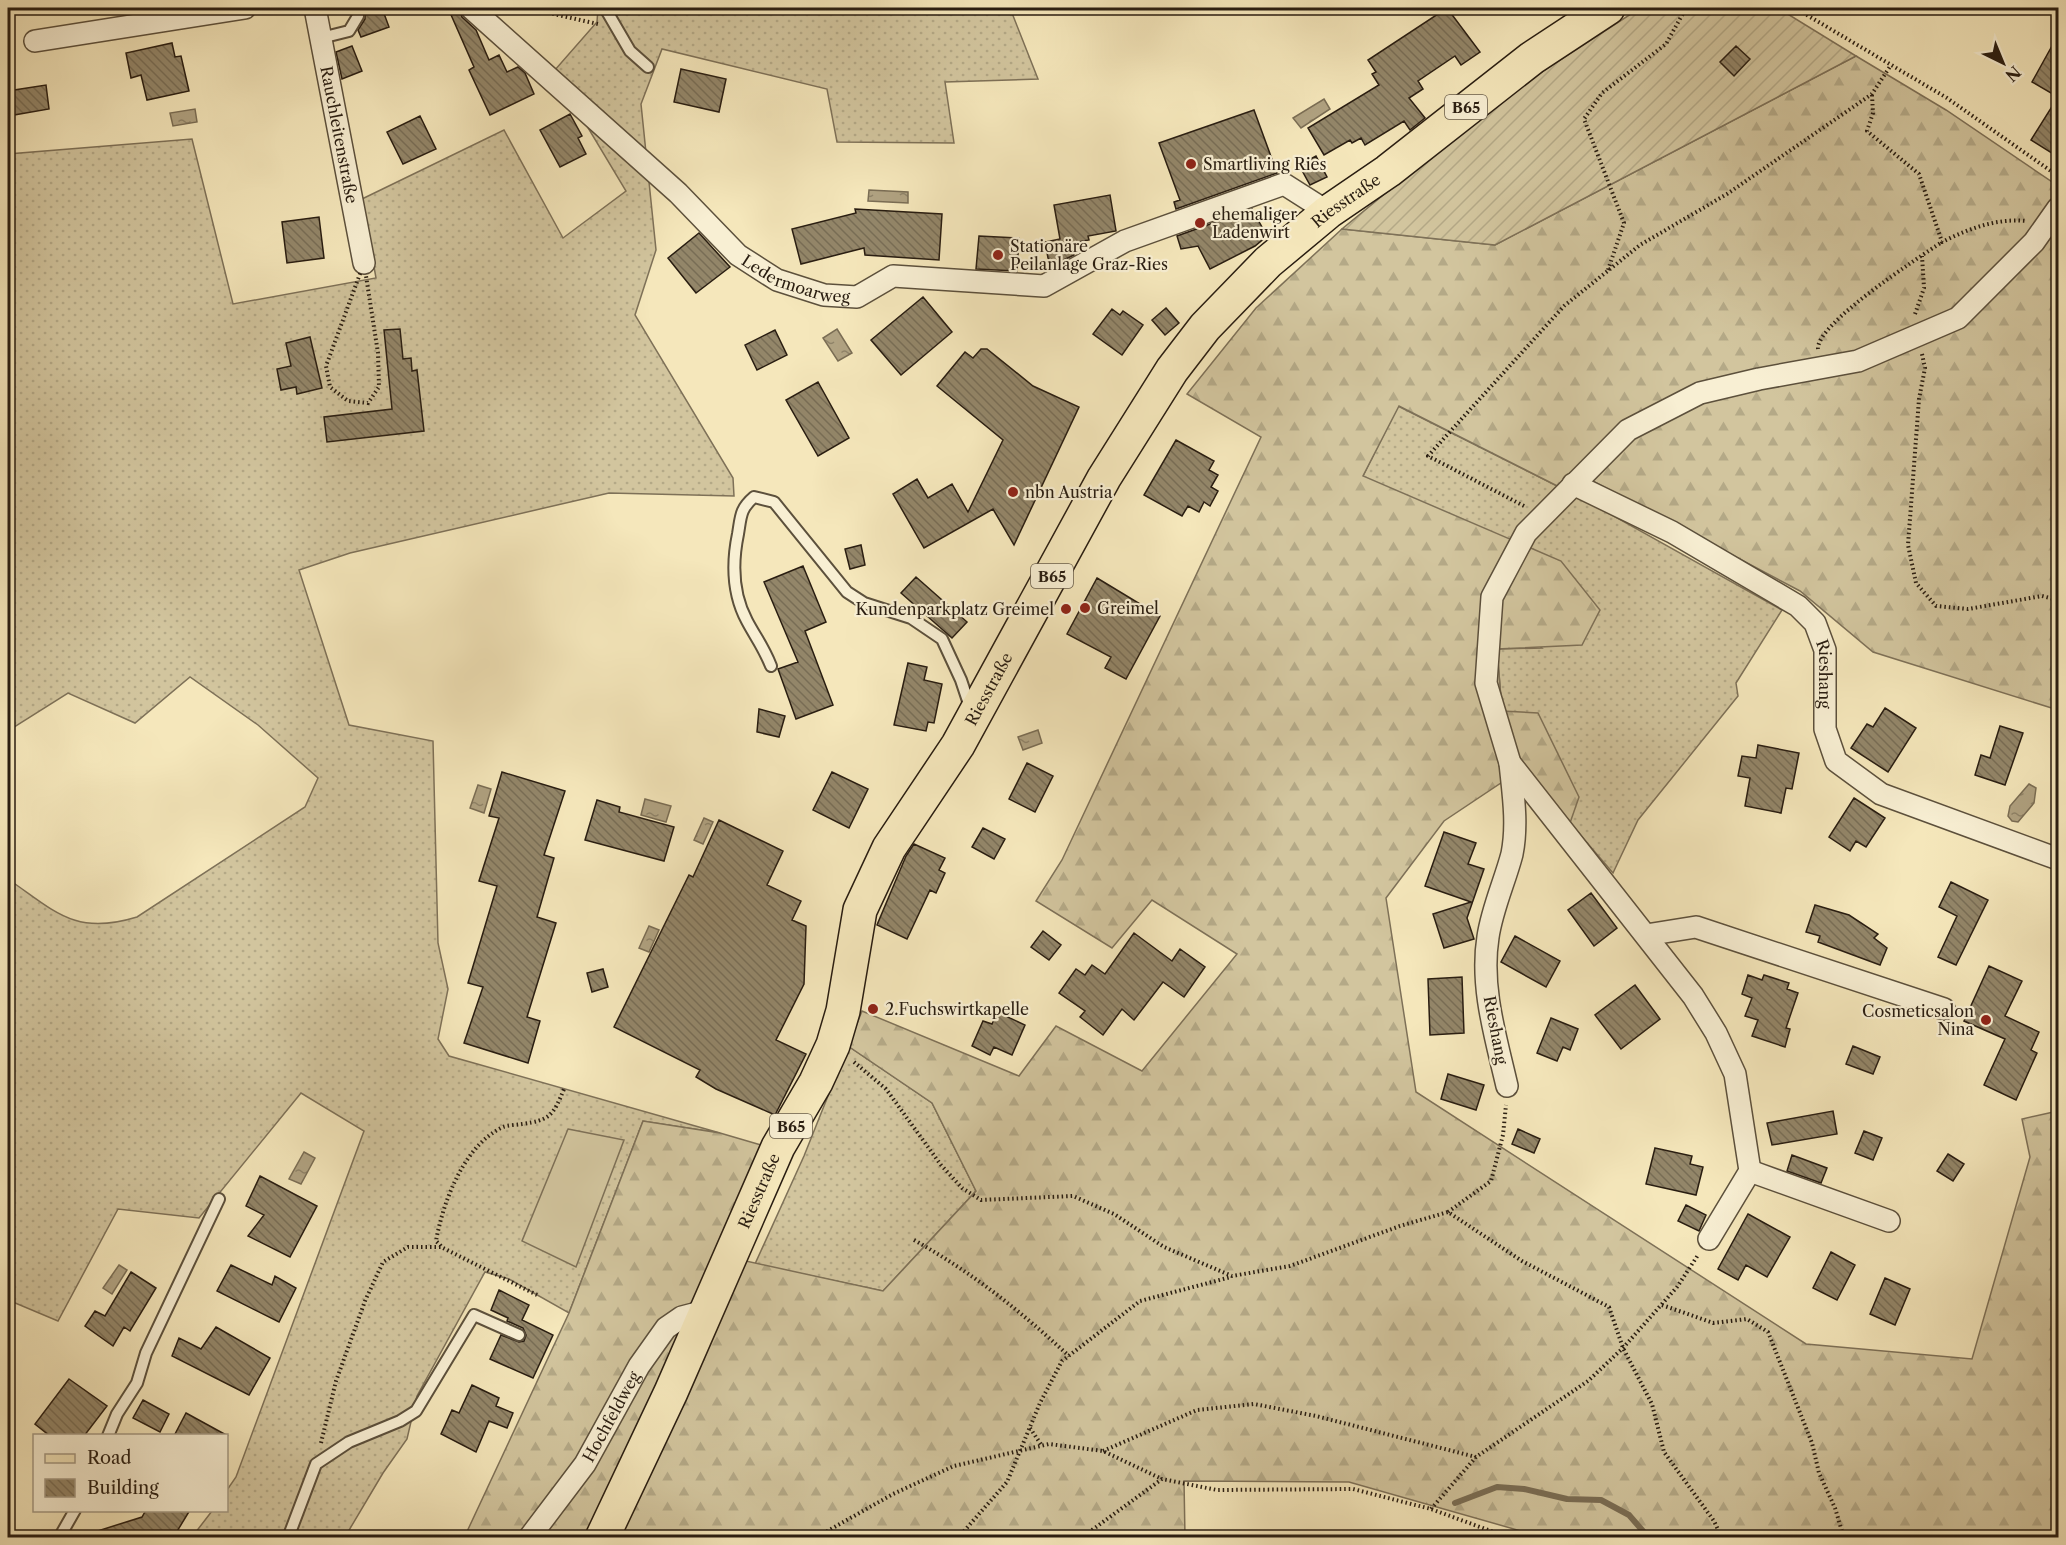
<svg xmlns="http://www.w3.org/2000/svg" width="2066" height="1545" font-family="'Libre Caslon Text',serif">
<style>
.grass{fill:url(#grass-dots);stroke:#7e7158;stroke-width:1.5}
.forest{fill:url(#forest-firs);stroke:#7e7158;stroke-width:1.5}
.garden{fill:url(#garden-furrows);stroke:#7e7158;stroke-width:1.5}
.pitch{fill:#d2c59e;stroke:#7e7158;stroke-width:1.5}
.water{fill:url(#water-ripples);stroke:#7a6d54;stroke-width:1.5}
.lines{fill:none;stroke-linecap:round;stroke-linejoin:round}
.stream{stroke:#7a6d54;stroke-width:6}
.building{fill:url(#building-back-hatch);stroke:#291d11;stroke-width:1.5}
.lane-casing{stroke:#5c503c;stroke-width:14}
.street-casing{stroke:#5c503c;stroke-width:24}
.primary-casing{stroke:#291d11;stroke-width:36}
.path{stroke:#291d11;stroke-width:4;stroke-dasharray:1.5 3;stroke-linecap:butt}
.lane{stroke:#f8efd3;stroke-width:10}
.street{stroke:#f8efd3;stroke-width:21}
.primary{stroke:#f5e7bb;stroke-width:33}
.poi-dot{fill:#8f2418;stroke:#f8efd3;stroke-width:2}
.labels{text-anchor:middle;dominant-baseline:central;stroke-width:4.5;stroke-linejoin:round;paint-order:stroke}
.shield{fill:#f8efd3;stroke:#675c4b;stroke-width:1.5}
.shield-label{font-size:15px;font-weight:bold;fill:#291d11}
.street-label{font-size:16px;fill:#291d11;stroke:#f8efd3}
.poi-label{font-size:16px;fill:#291d11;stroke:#f8efd3;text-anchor:start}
</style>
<defs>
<pattern id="grass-dots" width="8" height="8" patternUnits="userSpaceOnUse" patternTransform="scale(1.5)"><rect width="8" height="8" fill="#d2c59e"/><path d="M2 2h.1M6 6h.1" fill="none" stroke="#b4a987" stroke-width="1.8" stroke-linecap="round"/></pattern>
<pattern id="forest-firs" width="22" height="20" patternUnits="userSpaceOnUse" patternTransform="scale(1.5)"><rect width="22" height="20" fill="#d2c59e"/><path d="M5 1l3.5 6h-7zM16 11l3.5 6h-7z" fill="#b4a987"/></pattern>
<pattern id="garden-furrows" width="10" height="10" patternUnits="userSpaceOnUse" patternTransform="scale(1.5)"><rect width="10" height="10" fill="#d2c59e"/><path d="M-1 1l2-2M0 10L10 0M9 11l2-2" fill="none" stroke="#b4a987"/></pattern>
<pattern id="water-ripples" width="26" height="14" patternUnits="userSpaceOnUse" patternTransform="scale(1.5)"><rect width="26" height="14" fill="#b0a281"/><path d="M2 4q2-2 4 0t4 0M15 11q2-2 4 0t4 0" fill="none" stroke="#8f8368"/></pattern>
<pattern id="building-back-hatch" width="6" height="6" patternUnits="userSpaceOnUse" patternTransform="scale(1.5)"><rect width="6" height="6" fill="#938669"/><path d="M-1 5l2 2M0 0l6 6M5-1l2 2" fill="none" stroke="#786d55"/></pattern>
</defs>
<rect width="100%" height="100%" fill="#f5e7bb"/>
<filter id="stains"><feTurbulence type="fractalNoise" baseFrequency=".00333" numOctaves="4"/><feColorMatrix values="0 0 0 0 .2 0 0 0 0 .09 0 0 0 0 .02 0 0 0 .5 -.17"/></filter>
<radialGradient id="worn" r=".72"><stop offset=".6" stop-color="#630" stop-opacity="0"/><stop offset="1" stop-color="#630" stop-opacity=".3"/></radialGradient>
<path class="grass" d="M598,8H1010L1038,79L945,82L954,143L837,142L827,89L662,49L641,104L656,250L635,315L733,478L734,496L609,493L350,553L299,570L349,725L433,741L438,943L448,989L438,1039L449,1056L720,1133L643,1121L569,1313L509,1279L485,1272L417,1396L407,1439L383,1473L345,1537H192L212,1511L226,1510L227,1490L236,1477L364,1131L301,1093L199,1218L118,1209L58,1321L8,1300V879C56,912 75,936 137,917L305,807L318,778L258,725L190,677L135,723L68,693L8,731V154L192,139L233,304L376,278L362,199L504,130L563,238L626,191L554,71L597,22Z
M1398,406L1585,500L1782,610L1736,683L1738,696L1638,820L1613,873L1570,823L1502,711L1497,649L1542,648L1363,476Z
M848,1046L932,1103L976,1191L883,1291L755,1264L804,1156Z"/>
<path class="forest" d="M1856,56L1946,110L2058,186V710L1873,652L1800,591L1591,480L1585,500L1399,406L1363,476L1561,561L1600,610L1582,645L1497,649L1502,711L1538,713L1579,797L1570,823L1516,773L1444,821L1386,898L1416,1092L1806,1344L1972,1359L2030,1157L2022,1119L2058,1111V1537H1535V1535L1349,1482L1184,1481L1185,1537L464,1538L569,1313L643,1121L720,1133L761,1145L714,1254L883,1291L976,1191L932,1103L848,1046L862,1011L1019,1076L1056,1026L1142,1071L1237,954L1152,900L1112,948L1036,901L1062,860L1261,437L1187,394L1256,308L1342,229L1495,245Z"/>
<path class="garden" d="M1640,8H1778L1856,56L1495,245L1342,229L1499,100Z"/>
<path class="pitch" d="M568,1129L624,1140L576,1267L522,1241Z"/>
<path class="water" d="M1324,99L1330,109L1301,128L1293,118Z
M195,109L197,122L173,126L170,113Z
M869,190L908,192V203L868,201Z
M837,329L852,353L838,361L823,338Z
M1038,730L1042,743L1023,750L1018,737Z
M2029,784L2036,788L2034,803L2018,822L2012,821L2008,816L2010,806Z
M478,785L491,789L484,813L470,808Z
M645,799L671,806L666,822L641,815Z
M704,818L713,822L703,844L694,840Z
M649,926L659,930L649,952L639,948Z
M304,1152L315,1158L301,1184L289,1179Z
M119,1265L127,1270L112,1294L103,1288Z"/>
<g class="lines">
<path class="stream" d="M1455,1503L1497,1487L1524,1489L1567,1499L1601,1500L1629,1515L1649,1538"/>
</g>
<path class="building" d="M350,8H382L389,27L361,37L358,30L365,19V13L359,9L352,12Z
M448,8H459L462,17L476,30L489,60L499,55L507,72L518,67L525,73L534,94L490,115L469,70L474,67Z
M1447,8L1480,52L1461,65L1455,56L1418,81L1423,89L1409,98L1425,118L1410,130L1404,121L1365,145L1361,138L1352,143L1350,140L1324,155L1308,128L1379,85L1372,74L1376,72L1368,60Z
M2058,35V157L2031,140L2058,97L2032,82Z
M172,43L175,57L181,56L189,91L147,100L141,75L131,78L126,53Z
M352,46L362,71L342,79L336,52Z
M1736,46L1750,59L1734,76L1720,62Z
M681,69L726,79L719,112L674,102Z
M46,85L49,109L8,116V91Z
M1254,110L1277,173L1176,209L1174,202L1180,200L1159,143Z
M570,114L582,136L578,138L586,154L560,167L540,130Z
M420,116L436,149L403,164L387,132Z
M1316,156L1327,177L1310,185L1299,165Z
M1110,195L1116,231L1088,236L1089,240L1072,243L1074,255L1055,264L1048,258L1045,242L1060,239L1054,205Z
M855,209L942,214L939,260L865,255L864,248L801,264L792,229L856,213Z
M1252,209L1267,236L1255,246L1210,269L1198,246L1181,249L1177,236Z
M319,217L324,258L287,263L282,222Z
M699,233L730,267L696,293L668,258Z
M979,236L1019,238L1017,271L976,269Z
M923,297L952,332L901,375L871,340Z
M1166,308L1179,323L1165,335L1152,320Z
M1112,309L1120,315L1123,311L1143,325L1122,355L1093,334Z
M400,329L403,359L411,358L412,371L417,370L424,431L327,442L324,417L392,409L384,330Z
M775,330L787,355L757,370L745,345Z
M310,337L322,388L297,394L296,387L281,390L277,369L291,366L286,343Z
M981,349H987L1033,386L1079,407L1014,545L993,509L924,548L893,494L917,479L928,498L952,484L968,512L1003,440L937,386L965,352L973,358Z
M818,382L849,438L818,456L786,400Z
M1176,440L1214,461L1209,470L1218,475L1211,487L1218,491L1210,506L1204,502L1199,512L1188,506L1182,516L1144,495Z
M861,545L865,565L850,569L845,549Z
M803,566L826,622L805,631L833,705L796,719L778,669L798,662L764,582Z
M916,577L967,622L952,638L901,593Z
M1097,578L1160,616L1126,679L1105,668L1111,657L1067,634Z
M908,663L927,667L924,680L942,684L934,723L928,722L926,731L894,725Z
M1885,708L1916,728L1888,772L1851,748L1867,724L1873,727Z
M759,709L785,716L779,737L757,732Z
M2000,726L2023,733L2005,785L1975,775L1981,755L1990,758Z
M1758,745L1799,753L1792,789L1786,788L1781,813L1745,806L1750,778L1738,776L1742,756L1756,758Z
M1027,763L1053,776L1035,812L1009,799Z
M502,772L565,791L544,855L554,858L537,917L556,923L527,1017L540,1021L528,1063L464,1043L483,987L468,983L497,886L479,881L499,818L489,816Z
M832,772L868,789L849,828L813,810Z
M1854,798L1885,818L1866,847L1856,841L1850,851L1829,837Z
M597,800L620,807L619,812L674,827L664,861L585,840Z
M719,820L783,851L767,885L801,901L792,920L806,926L804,984L776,1040L806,1054L775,1115L716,1089L696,1077L700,1070L614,1027L689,875L693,877Z
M983,828L1005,839L994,859L972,847Z
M1444,832L1476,843L1468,864L1484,869L1467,918L1474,939L1444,948L1433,914L1471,902L1425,886Z
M914,844L945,858L939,870L945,873L936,893L930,890L907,939L877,925L906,856Z
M1951,882L1988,900L1956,965L1938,957L1957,916L1939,907Z
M1591,893L1617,928L1594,946L1568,910Z
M1815,905L1849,915L1878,934L1874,938L1887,948L1880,965L1818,942L1820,936L1806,932Z
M1043,931L1061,945L1049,960L1031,947Z
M1134,933L1172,961L1180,949L1205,967L1184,997L1163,982L1134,1020L1122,1009L1103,1035L1080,1017L1085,1011L1059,993L1076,969L1085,975L1092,965L1105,974Z
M1515,936L1560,961L1546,987L1501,962Z
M1989,966L2022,981L2005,1016L2039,1032L2031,1050L2037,1053L2016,1100L1984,1085L2005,1039L1964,1021Z
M603,969L608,987L592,992L587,973Z
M1748,975L1762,980L1764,975L1789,983L1787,989L1798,993L1786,1028L1790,1029L1785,1047L1752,1036L1758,1020L1745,1016L1752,998L1742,994Z
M1462,977L1464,1033L1430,1035L1428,979Z
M1635,985L1660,1019L1621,1049L1595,1015Z
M997,1012L1025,1025L1012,1055L994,1047L990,1055L972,1046L983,1021L992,1024Z
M1551,1018L1578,1029L1570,1050L1563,1047L1557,1061L1537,1053Z
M1853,1046L1880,1057L1873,1074L1846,1064Z
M1448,1074L1484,1085L1476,1110L1441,1099Z
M1833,1111L1837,1134L1772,1145L1767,1123Z
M1518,1129L1540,1139L1534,1153L1512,1144Z
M1864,1131L1882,1138L1873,1160L1855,1153Z
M1655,1148L1692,1156L1690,1164L1703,1167L1696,1195L1646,1184Z
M1948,1154L1964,1164L1953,1181L1937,1171Z
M1792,1155L1827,1168L1821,1183L1787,1171Z
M260,1176L317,1206L290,1257L248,1236L264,1215L246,1206Z
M1686,1205L1706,1215L1699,1231L1678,1221Z
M1748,1214L1790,1237L1767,1277L1746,1265L1738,1280L1718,1269Z
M1831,1252L1855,1265L1837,1300L1813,1288Z
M231,1265L272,1285L275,1276L296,1288L279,1322L217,1291Z
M131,1272L156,1288L130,1331L124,1327L113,1346L85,1326L95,1311L105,1316Z
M1885,1278L1910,1289L1895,1325L1870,1314Z
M499,1290L529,1305L522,1320L553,1335L533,1378L490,1359L501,1335L519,1342L524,1341L526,1335L523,1328L507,1321L508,1318L491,1310Z
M216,1327L270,1358L249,1395L172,1356L179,1338L201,1349Z
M69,1379L107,1406L84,1436H50L35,1424Z
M472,1385L499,1398L496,1406L513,1413L507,1428L489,1421L476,1452L441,1434L452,1410L459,1413Z
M143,1400L169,1414L160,1432L133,1418Z
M186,1413L228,1436H174Z
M146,1510H190L173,1538H88V1534L142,1517Z"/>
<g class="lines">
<g class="lane-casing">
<path id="lane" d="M605,8L630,51L648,67
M321,38L349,31L358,16
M771,666C763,646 756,638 747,621C732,593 732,563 738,534C741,516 740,509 754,497L774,502L847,592L864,603L911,618L942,639L961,680L970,707
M108,1436L117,1414L137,1383L146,1353L219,1199
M59,1538L75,1510
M288,1538L316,1464L349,1442L400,1421L416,1411L474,1315L519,1335"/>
</g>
<g class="street-casing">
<g id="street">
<path id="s1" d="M315,8L364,263"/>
<path id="s2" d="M471,8L678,193L738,255L777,280L824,295L857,297L893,276L1044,286L1125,241L1284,184L1328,212"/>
<path d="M35,41L245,8"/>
<path id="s3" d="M1573,484L1672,532L1798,606L1815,623L1825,650V729L1836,761L1881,794L2058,859"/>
<path d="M1646,935L1696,927L1944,1009"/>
<path d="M1507,1086C1496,1038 1480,987 1488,937C1492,909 1505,881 1512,854C1518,824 1513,793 1510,763"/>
<path d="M1750,1171L1889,1221"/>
<path d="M1709,1239L1750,1171L1735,1074L1716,1033L1693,996L1510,763L1486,683L1492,597L1526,533L1628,430L1700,393L1759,379L1858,361L1958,318L2034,242L2058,208"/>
<path id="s4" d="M529,1538L585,1464L639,1366L666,1328L682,1317L705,1311"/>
</g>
</g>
<g class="primary-casing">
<g id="primary">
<path id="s5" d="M602,1538L671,1392L778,1147L816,1082L833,1045L843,1011L860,910L889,848L958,745L1104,478L1172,370L1205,327L1268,262L1328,212L1388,171L1532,58L1608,8"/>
</g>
</g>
<path class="path" d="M547,8L549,13L598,24
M1795,8L1947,98L2058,176
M1872,95L1873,113L1867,131L1919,174L1942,242C1968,229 1996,218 2026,221
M364,263L378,353L379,387L368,403L348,401L330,387L326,366Z
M1608,270L1624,223L1584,119L1602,93L1666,44L1686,8
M1915,314L1924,288L1922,256
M1818,349C1816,324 1918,258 1942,242
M1922,354L1925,368L1919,399L1908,545L1916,583L1936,606L1968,609L2042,596L2058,600
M1524,506L1428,456L1564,306L1640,245L1727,194L1872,94L1891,65
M854,1062L886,1089L941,1165L962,1188L981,1200L1073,1196L1114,1214L1164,1247L1232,1276L1290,1266L1400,1226L1448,1212L1522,1261L1609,1307L1623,1348L1652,1404L1664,1452L1714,1521L1722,1538
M1448,1212L1491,1181L1503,1135L1506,1105
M914,1240C974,1274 1018,1309 1069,1356
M441,1246L436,1241C443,1202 464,1145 503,1127C508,1125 516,1125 522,1124C550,1120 553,1116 564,1089
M1662,1305L1713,1323L1747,1319L1768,1332L1812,1443L1819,1473L1835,1508L1844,1538
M1030,1428L1042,1446
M321,1443L336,1381L365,1301L383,1262L408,1247H441L537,1295
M1103,1451L1197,1410L1254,1404L1316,1416L1476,1457
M1431,1509L1476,1457L1588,1381L1623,1348L1677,1287L1698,1255
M815,1538L893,1494L954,1466L1049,1444L1103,1451L1162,1479
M958,1538L1007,1482L1040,1403L1062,1361L1140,1301L1231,1277
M1081,1538L1162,1479L1217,1490L1353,1489L1431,1509L1510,1538"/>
<use href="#lane" class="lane"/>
<use href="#street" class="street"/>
<use href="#primary" class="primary"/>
</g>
<g class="poi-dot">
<circle cx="1191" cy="164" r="6"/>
<circle cx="1200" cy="223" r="6"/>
<circle cx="998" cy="255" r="6"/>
<circle cx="1013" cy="492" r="6"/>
<circle cx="1085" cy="608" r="6"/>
<circle cx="1066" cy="609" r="6"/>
<circle cx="873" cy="1009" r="6"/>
<circle cx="1986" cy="1020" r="6"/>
</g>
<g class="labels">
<g class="shield">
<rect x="1445" y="95" width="42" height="24" rx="4.5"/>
<rect x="1031" y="564" width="42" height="24" rx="4.5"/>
<rect x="770" y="1114" width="42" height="24" rx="4.5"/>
</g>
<g class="shield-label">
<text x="1466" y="107">B65</text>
<text x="1052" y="576">B65</text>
<text x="791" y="1126">B65</text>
</g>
<g class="street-label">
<text stroke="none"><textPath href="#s1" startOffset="129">Rauchleitenstraße</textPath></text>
<text stroke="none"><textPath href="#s5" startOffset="1551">Riesstraße</textPath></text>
<text stroke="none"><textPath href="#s2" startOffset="428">Ledermoarweg</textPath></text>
<text stroke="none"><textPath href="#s3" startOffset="333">Rieshang</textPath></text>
<text stroke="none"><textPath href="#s5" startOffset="939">Riesstraße</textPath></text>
<text transform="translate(1496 1030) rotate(79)">Rieshang</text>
<text stroke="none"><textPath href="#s5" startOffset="381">Riesstraße</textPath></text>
<text stroke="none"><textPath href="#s4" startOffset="147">Hochfeldweg</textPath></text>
</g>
<g class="poi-label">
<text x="1203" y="164">Smartliving Ries</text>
<text x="1212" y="214">ehemaliger<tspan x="1212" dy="18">Ladenwirt</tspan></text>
<text x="1010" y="246">Stationäre<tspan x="1010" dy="18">Peilanlage Graz-Ries</tspan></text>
<text x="1025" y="492">nbn Austria</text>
<text x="1097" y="608">Greimel</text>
<text x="1054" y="609" text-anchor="end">Kundenparkplatz Greimel</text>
<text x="885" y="1009">2.Fuchswirtkapelle</text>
<text x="1974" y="1011" text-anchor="end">Cosmeticsalon<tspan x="1974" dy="18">Nina</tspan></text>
</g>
</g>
<rect width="2066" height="1545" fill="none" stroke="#f5e7bb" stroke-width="30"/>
<rect x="9" y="9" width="2048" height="1527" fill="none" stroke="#291d11" stroke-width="3"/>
<rect x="15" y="15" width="2036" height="1515" fill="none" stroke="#291d11" stroke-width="1.5"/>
<rect x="33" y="1434" width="195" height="78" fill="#f8efd3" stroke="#a59b85" stroke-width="1.5"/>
<rect x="45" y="1454" width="30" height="9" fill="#f5e7bb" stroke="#a59b85" stroke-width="1.5"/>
<text x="87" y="1464" font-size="18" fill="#291d11">Road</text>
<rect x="45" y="1479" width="30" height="18" fill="url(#building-back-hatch)" stroke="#a59b85" stroke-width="1.5"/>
<text x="87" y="1494" font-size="18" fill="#291d11">Building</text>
<g transform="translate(2003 63) rotate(137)" stroke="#f8efd3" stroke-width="4.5" paint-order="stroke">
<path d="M0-4.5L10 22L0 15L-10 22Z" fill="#291d11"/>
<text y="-9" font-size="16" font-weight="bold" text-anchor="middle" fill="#291d11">N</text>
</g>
<rect width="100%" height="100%" filter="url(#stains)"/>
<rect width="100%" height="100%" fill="url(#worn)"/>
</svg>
